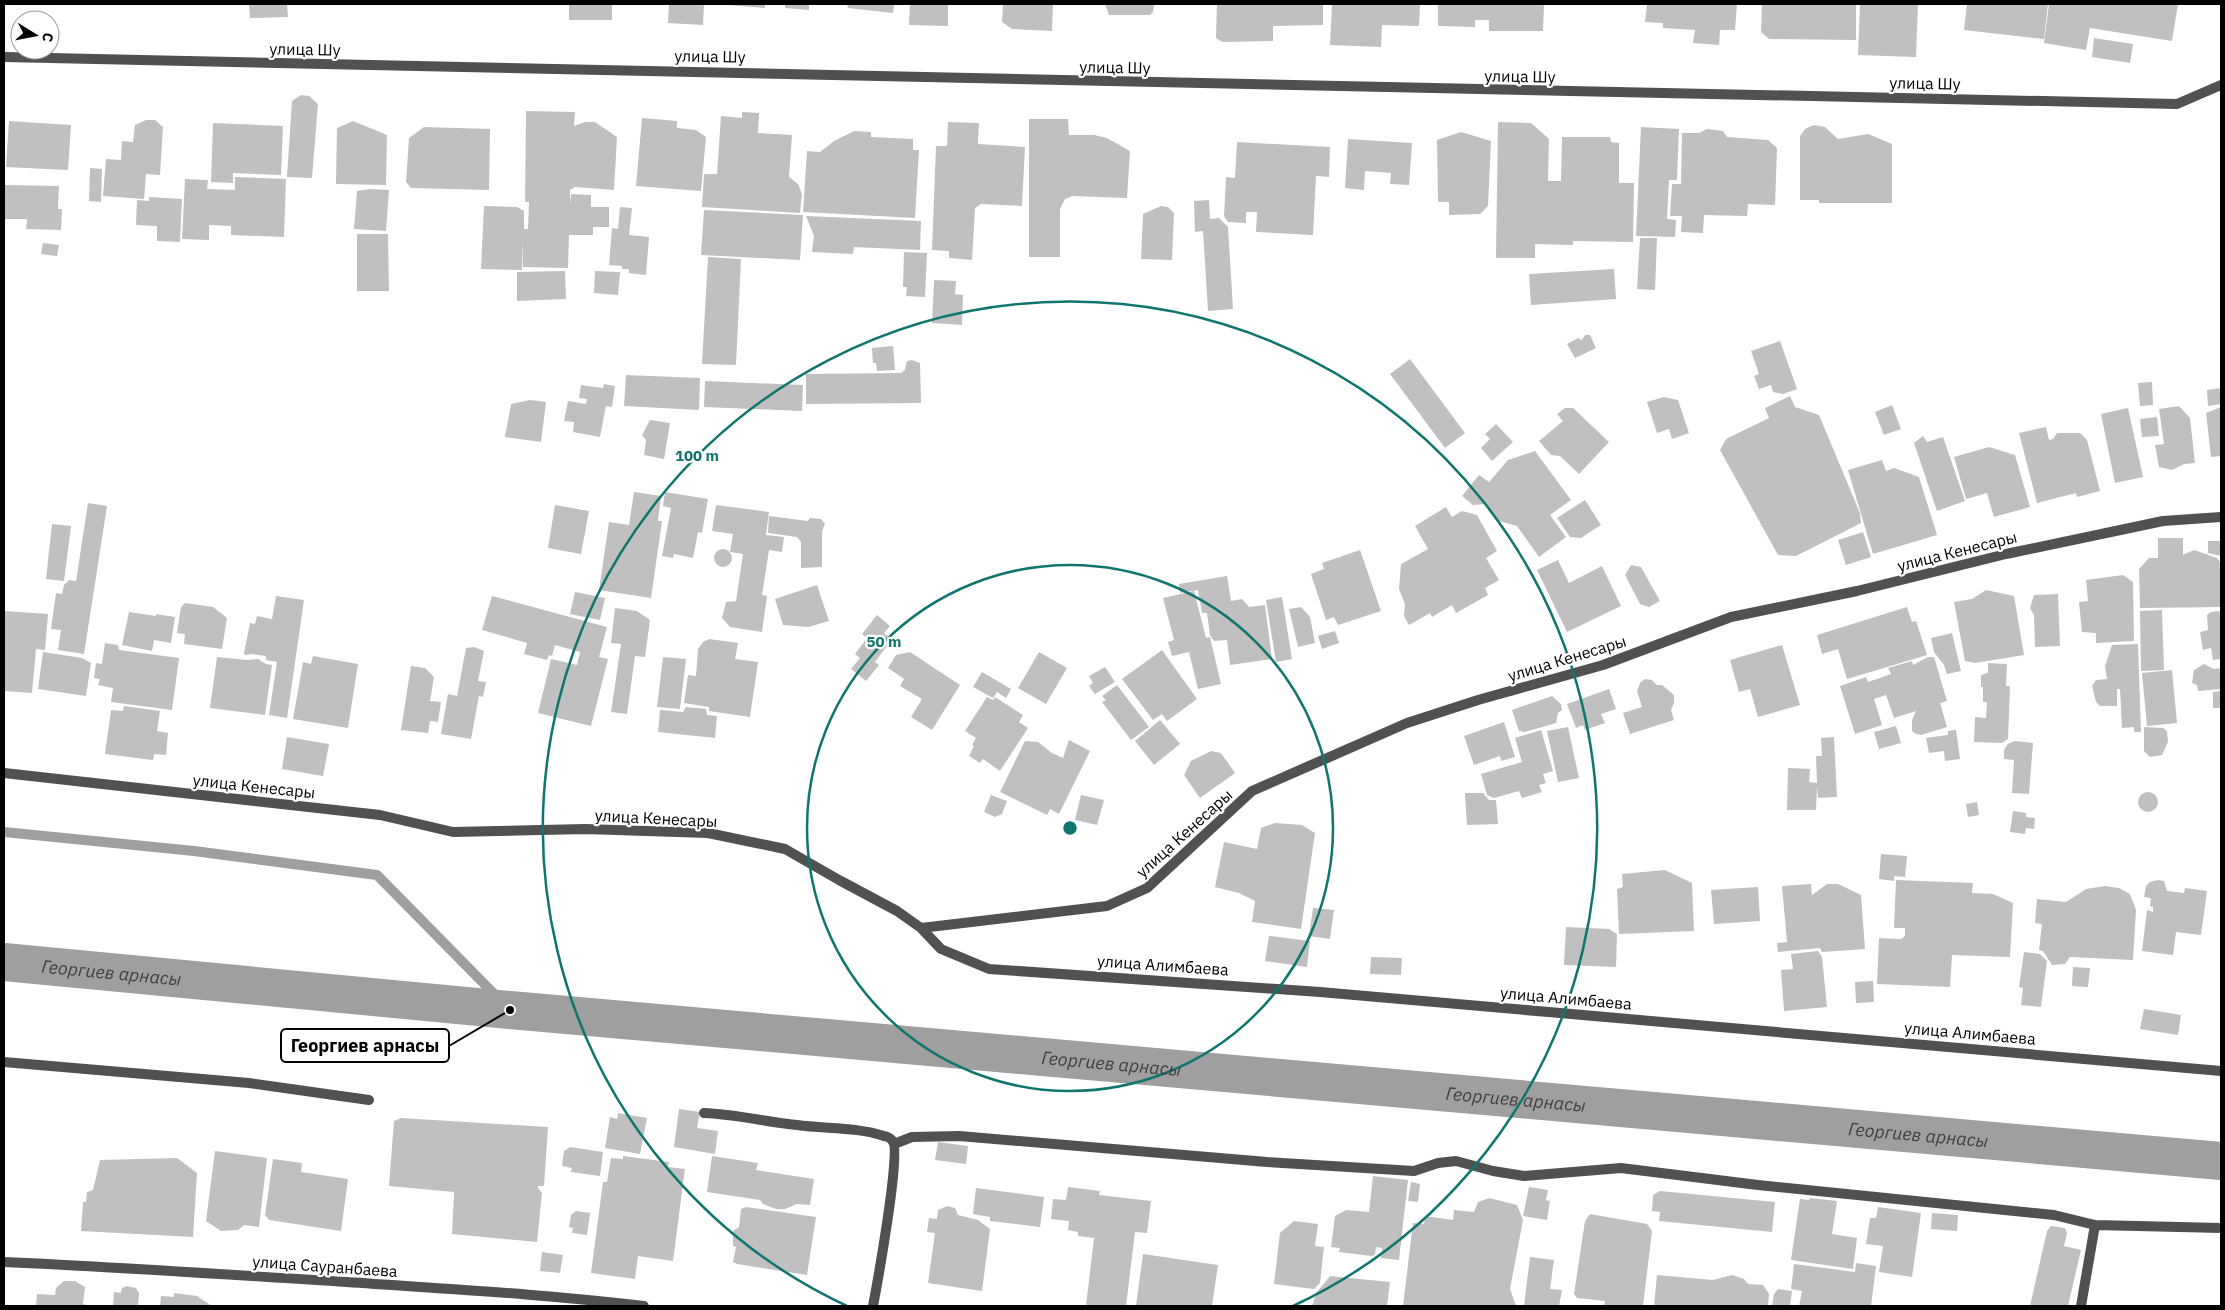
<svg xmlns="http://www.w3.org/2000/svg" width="2225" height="1310" font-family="'IBM Plex Sans',sans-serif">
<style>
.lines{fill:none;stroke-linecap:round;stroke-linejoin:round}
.stream{stroke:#9f9f9f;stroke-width:10}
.canal{stroke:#9f9f9f;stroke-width:38}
.building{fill:#c0c0c0}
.minor{stroke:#515151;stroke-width:10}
.ring{fill:none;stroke:#0f766e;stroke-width:2.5}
.labels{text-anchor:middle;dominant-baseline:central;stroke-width:4.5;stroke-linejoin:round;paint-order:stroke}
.street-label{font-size:16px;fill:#000;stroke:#fff}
.water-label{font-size:18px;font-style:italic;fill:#404040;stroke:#fff}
.centre{fill:#0f766e;stroke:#fff;stroke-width:2.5}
.ring-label{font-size:15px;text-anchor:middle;font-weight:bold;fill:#0f766e;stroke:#fff;stroke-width:4.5;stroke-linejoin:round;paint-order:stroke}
.leader{fill:none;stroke:#000;stroke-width:2}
.callout-dot{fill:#000;stroke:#fff;stroke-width:2}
.callout{fill:#fff;stroke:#000;stroke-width:2}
.callout-label{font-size:18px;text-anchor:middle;font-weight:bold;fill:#000}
</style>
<rect width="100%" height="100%" fill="#fff"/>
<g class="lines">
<path class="stream" d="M4,832L194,851L377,875L510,1010"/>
<path class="canal" id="s1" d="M4,962L510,1010L2221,1161"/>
</g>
<path class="building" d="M249,4H287L288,17L250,18Z
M569,4H612V20H569Z
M669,4H704L703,25L668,23Z
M716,4H765V8Z
M785,4H809V10L785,8Z
M847,4H894L893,13L848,8Z
M910,4H948V26L909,25Z
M1003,4H1053L1052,31L1012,29L1002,22Z
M1105,4H1154L1153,12L1150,15H1109Z
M1217,4H1323V25L1273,26V41L1222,42L1216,38Z
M1332,4H1420L1419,26L1382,25L1381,47L1330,45Z
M1438,4H1544L1543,31H1489V20H1475V27L1438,26Z
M1647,4H1737L1735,30H1720L1719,45L1693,43L1695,30L1663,28V23L1645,22Z
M1762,4H1856V40L1769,39L1761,32Z
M1860,4H1918L1916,57L1858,55Z
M1967,4H2048L2044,39L1964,30Z
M2049,4H2178L2172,41L2090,28L2086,50L2044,43Z
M2094,38L2133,44L2130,63L2092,57Z
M301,95L309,96L318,104L312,178L287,177L292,101Z
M526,111L575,112L574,126L585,122H595L617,137L614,190L575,187L570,190V205L571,194L591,195V207H609V227H593V235H569L568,268L523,267V240L522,270L481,269L484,206L517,207L524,211V229H528L529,202H525Z
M742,112L759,113L758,133L792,135L789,177L798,184L802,194L800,213L702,207L704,174H717L721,116L742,118Z
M642,118L677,121V128L696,130L706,137L701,191L636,186Z
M1029,119H1068L1069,135H1094L1107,138L1130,151L1127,198L1072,196L1065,199L1060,209V257H1029Z
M146,120H155L163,127L160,175L146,174L144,199L103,196L106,159L121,160L122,141L133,142L135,125Z
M9,121L71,125L68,170L6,167Z
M353,121L387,135L386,185L336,184L337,128Z
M948,122L979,123L978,144L1025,147L1022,206L981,204L975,208L972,260L949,258V251L932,250L936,146H947Z
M1498,122L1531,123L1549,139L1548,181H1561L1562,137H1610L1611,142L1619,143V183H1634L1633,242L1573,241V245L1535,244V258H1496Z
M213,123L283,126L281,175L233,173V183L211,182Z
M1814,125L1825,127L1838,139L1868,134L1892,144V203H1819V200H1800V136L1805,129Z
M424,127L490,129L489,190L411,188L406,182L409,138Z
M1641,127L1679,129L1677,180H1669L1667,219L1676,220L1675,237L1636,236Z
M1707,129L1723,131L1727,137L1768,140L1777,148L1775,205L1748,204L1747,216L1704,215L1703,233L1681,232L1682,216H1670L1672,184H1681L1682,133H1699Z
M854,131L871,132V137L913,139V150H919L915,218L803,212L807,151L820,152L834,141Z
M1461,132L1491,141L1488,206L1480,214L1449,215V202H1438L1437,140Z
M1348,139L1412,143L1409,185L1390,184L1391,173L1365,171L1364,190L1345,188Z
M1237,142L1330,147L1329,177L1316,176L1313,235L1256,232L1257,212H1246V223L1228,222L1224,216L1226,177L1235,178Z
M90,168L102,169L101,202L89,201Z
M235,177L286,179L284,237L231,235V226L209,225V240L182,239L185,179L208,180L207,189L235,190Z
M4,185L59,186L58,209H62L61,230L26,229L27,219H4Z
M370,189L389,190L386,231L354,229L357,191Z
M149,197L182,199L180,242L157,241V226L136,225L137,200L149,201Z
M1209,200L1210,219L1219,218L1228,227L1233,309L1208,311L1203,231L1195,232L1194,201Z
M1161,206L1168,207L1174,213L1172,260L1141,259L1143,214Z
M620,207L632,208L629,235L649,237L646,275L629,273V269H622V266L609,265L612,228L618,229Z
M704,210L803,215L800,260L701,255Z
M806,216L921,221L920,250L854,247L853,254L812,252L814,236Z
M357,234H388L389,291H357Z
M1640,238H1657L1655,290L1637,289Z
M43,243L59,245L57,256L41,254Z
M904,252L927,253L925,297L906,296L907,287H903Z
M708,257L741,259L736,365L702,364Z
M1614,269L1616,299L1531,305L1529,274Z
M565,271L566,299L517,301V272Z
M595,271L620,272L618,295L594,293Z
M934,280L956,281L955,294L963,295L962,325L932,323Z
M1585,335H1590L1596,348L1575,358L1567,344L1578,338L1582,340Z
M1780,341L1797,389L1783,394L1773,392L1771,385L1759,389L1754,376L1759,374L1751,351Z
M893,346L895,370L877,371L876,363H873L872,348Z
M1410,359L1465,433L1445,448L1390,374Z
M912,360L920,363L921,403L806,404V374L901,373L905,370L907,361Z
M626,375L700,378L699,410L624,406Z
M705,381L803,385L802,411L704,407Z
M2152,382L2153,405L2140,406L2138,383Z
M604,384L615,386L612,407L606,406L600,437L573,432L574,422L564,421L568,401L586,404L587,399L579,398L581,385L603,388Z
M2221,388V404L2208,406L2207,390Z
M1790,396L1795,407L1819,415L1860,513L1861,523L1796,556L1778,555L1720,450L1726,439L1769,418L1765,408Z
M1664,397L1678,400L1689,433L1672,439L1669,429L1657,433L1647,402Z
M530,400L546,402L541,442L505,437L511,404Z
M1892,405L1901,429L1884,435L1875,412Z
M2179,406L2190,418L2195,463L2184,464L2172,470L2159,467L2155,445L2164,444L2159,409Z
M2221,407V456L2211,457L2206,413Z
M1565,408H1573L1609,442L1579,474L1560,456L1551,455L1539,441L1563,421L1557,414Z
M2128,408L2143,477L2115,483L2101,414Z
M2157,417L2159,436L2142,437L2140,419Z
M650,420L670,423L664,459L644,455L646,440L642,435Z
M1496,424L1513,442L1492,461L1481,448L1490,439L1485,434Z
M2046,427L2049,440L2053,439L2057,433H2080L2087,440L2100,491L2077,497L2076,493L2037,503L2019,433Z
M1923,436L1927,442L1943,437L1965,501L1937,511L1914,443Z
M1989,447L2015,455L2030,507L1994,517L1987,493L1966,499L1954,457Z
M1535,451L1571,500L1550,515L1566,537L1539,557L1517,526L1499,521L1485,504L1473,505L1462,496L1479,475L1489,482L1508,460Z
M1882,460L1886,471L1894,468L1919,477L1937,535L1873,554L1848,470Z
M634,492L661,496L658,521H662L651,598L599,590L609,522L629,525Z
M665,492L708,499L702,533L698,532L693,558L674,554L673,558L662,556L671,508L663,506Z
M1585,500L1601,525L1581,538L1570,537L1557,518Z
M88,503L107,506L84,654L58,650L61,630L51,629L56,593L62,594L64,585L69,580L76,581Z
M555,505L589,511L581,554L548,548Z
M716,505L769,512L766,535L784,537L782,552L769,550L762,595L767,596L762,632L730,627L722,618L726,602L736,601L743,554L730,552L733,534L712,531Z
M1446,507L1452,517L1462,511L1477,515L1497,551L1486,558L1499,580L1485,588L1488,595L1456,613L1452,605L1432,617L1430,613L1409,625L1404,616L1405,604L1399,589L1401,564L1428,549L1415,526Z
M769,516L808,521L810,518L821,519L825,524L822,531V567L801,568V542L797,537L768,533Z
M52,524L71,526L64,581L46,579Z
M1863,532L1871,557L1846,565L1838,540Z
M2158,538H2183V555L2194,550L2217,558L2221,563V607L2140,608L2139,569L2149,558H2158Z
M2208,541H2221V556L2208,553Z
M714 558a9 9 0 1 1 18 0a9 9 0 1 1-18 0Z
M1360,550L1381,611L1338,625L1334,617L1326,620L1311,574L1324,569L1322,563Z
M1558,560L1569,583L1602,566L1621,606L1567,632L1537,570Z
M1631,565L1641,567L1660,601L1649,607L1640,604L1625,575Z
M2123,575L2133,582L2134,641L2096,643V633L2082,632L2079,602L2088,601L2086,580Z
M1227,576L1231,601L1242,599L1249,607L1265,605L1272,659L1230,665L1227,640L1214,641L1210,635L1207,613H1202L1198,590L1180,593L1179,584Z
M817,585L829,621L808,627L783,625L775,599Z
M1986,590L2014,596L2024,655L1975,663L1965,661L1954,602L1972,599Z
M1194,591L1206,638L1210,637L1221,684L1198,689L1189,652L1172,656L1168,642L1174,640L1163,598Z
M575,592L605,598L600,620L570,614Z
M2058,594L2060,646L2035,647L2034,615L2030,608L2034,595Z
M276,596L304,600L287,718L269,715L277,662L266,660V656L253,654L245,655L244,653L250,623L255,624L257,616L272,619Z
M492,596L607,627L599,657L608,659L591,726L538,713L551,659L577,665L580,652L555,645L552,656L549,655L547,660L524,654L527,643L482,630Z
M1282,597L1292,659L1276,662L1266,600Z
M185,603L213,607L227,618L222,649L184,644L185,634L177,633L181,607Z
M1301,607L1310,617L1315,643L1298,647L1289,609Z
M1907,607L1912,622L1916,621L1927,655L1847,679L1838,649L1822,654L1817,635Z
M615,608L637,611L650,620L645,657L635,656L627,714L611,712L621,644L611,643Z
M2162,610L2164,670L2141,671L2140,611Z
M4,611L48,614L45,650L36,649L32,693L4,691Z
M2218,611L2221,612V659L2213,660L2211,648L2203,650L2200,632L2208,630L2207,615L2211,612Z
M129,612L156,616V614L175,617L171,643L154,640L152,651L122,645Z
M877,615L890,626L884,633L892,639L875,662L879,665L866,681L851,669L860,658L855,654L867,638L862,634Z
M1335,631L1339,643L1322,649L1318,636Z
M1952,633L1961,671L1947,674L1944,665L1934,652L1931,638Z
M709,639L738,643L735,659L758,662L750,717L709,711V707L684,703L688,675L696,676L698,649L703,642Z
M105,643L118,645L119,650L179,658L172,710L111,702L113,688L98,685L100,679L94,678L96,663L102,664Z
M2138,644L2141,732H2134V727L2122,728L2120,689H2117V706H2100L2096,702L2092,686L2096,680L2107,679L2105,666L2112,645Z
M1782,645L1800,705L1758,717L1750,689L1739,692L1730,660Z
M474,647L484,651L478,681L486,682L483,697L479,696L471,739L441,734L448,694L457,696L466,648Z
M1162,650L1197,699L1167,721L1162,714L1153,720L1122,679Z
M43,652L82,658L91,663L86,696L38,689Z
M910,652L960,685L932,730L911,717L922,699L900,686L904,679L888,668L896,655Z
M1039,652L1067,668L1046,704L1018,688Z
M313,656L358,664L348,728L293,719L303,662L311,664Z
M217,657L247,660L258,659L266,664L272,665L265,715L210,708Z
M663,657L686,659L680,709L657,707Z
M1928,657H1934L1947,701L1940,703L1947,727L1921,735L1916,734L1912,731V720L1916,711L1894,718L1886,695L1874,699L1882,725L1855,734L1840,686L1866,677L1868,682L1891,674L1888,668L1912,661L1913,665Z
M1988,663L2007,664L2006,686H2010L2008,739L2002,743L1974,742L1975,717L1986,718L1987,702H1983V687H1981V675L1988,673Z
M2204,664L2214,669L2221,668V689L2198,691L2197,685L2192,683L2194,670Z
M411,666L425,668L434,677L430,701L441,702L438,722L430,721L428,733L401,730Z
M1105,667L1115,682L1095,694L1089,686L1093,683L1089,676Z
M2172,670L2177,723L2147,726L2142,673Z
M982,672L1011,689L1006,698L997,692L993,698L973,687Z
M1645,679L1652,680L1657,685H1662L1674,695V703L1671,710L1674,720L1630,734L1623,713L1642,707L1637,691L1640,683Z
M1117,685L1149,727L1131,740L1102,702L1106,700L1102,696Z
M1609,689L1616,709L1601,714L1605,723L1585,730L1583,725L1576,728L1567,704Z
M2221,691V708H2213V692Z
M1552,696L1561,704L1562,710L1558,713L1556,723L1525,732L1519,731L1512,710Z
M987,697L993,700L995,697L1023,715L1019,722L1028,728L1000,771L983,759L980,763L969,756L974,746L972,745L976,738L965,731Z
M124,706L160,711L157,731L168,733L166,755L154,754L153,760L105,754L111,710L123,711Z
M686,707L706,709L707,715L717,716L715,738L658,732L660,710L683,712Z
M1160,720L1180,744L1154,765L1135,741Z
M1504,722L1515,757L1501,761L1500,756L1474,765L1464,736Z
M1896,726L1901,743L1879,749L1874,732Z
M1568,727L1579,778L1558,782L1547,731Z
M2144,727L2163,728L2167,731L2168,742L2162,755L2150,757L2144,751Z
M1541,730L1553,771L1543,774L1546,783L1539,785L1542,792L1522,798L1519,791L1494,798L1487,795L1481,774L1522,762L1515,738Z
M1956,730L1960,759L1945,761L1944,751L1929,753L1926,738L1948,735V731Z
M287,737L329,744L323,776L282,769Z
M1834,737L1837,797L1818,798L1817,786L1816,810H1787L1788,768L1810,769L1809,782L1817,783L1816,756H1822L1821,738Z
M1069,740L1090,751L1059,814L1050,809L1047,815L1000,792L1025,741L1038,742L1052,753L1063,758Z
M2015,741L2033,743L2029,794L2012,793L2014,760L2004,759V750L2008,744Z
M1211,751L1221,753L1235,773L1200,798L1184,775L1191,761Z
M2138 802a10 10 0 1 1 20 0a10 10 0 1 1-20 0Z
M1465,793H1483L1489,800H1496L1498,824L1467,825Z
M991,795L1007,801L1002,814L995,817L984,812Z
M1081,795L1104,800L1097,825L1075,820Z
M1977,802L1979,815L1968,817L1966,804Z
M2013,811L2026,813V817L2035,818L2034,829L2026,828L2025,834L2010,832Z
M1275,823L1302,825L1315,833L1301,929L1252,922L1255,901L1239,893L1215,887L1224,842L1257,849L1261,828Z
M1881,854L1907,856L1905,877L1894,876V881L1879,879Z
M1665,870L1692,883L1694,931L1619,934L1617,889L1623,887L1622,874Z
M1896,880L1973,883L1972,893L1993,894L2013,903L2010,957L1952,955L1950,987L1877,984L1879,938L1901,939L1905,936V928H1894Z
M2158,880L2164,881L2167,891L2184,893L2185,888L2207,891L2201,935L2176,932L2173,955L2142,951L2147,910L2153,912V907L2150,906L2151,898L2144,897L2146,886L2150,882Z
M1811,884L1812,895L1827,884H1838L1861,895L1865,949L1822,952L1820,948L1778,952L1777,943L1787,942L1782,886Z
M2105,886L2119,888L2130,894L2136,910L2133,960L2070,957L2065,964L2052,965L2043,951L2039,950L2042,924L2035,923L2037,899L2066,902L2086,889Z
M1758,887L1760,921L1714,924L1711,890Z
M1313,908L1334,910L1330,939L1309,936Z
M1566,927L1609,929L1617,934L1616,967L1564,965Z
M1269,936L1310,941L1307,967L1265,961Z
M1818,951L1822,957L1827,1007L1784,1011L1781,970L1793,969L1791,954Z
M2024,952L2040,954L2047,961L2041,1007L2021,1005L2023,988L2019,987Z
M1371,957L1402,958L1401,975L1370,974Z
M2073,967L2090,968L2088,987L2072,986Z
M1873,981L1874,1002L1856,1003L1855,982Z
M2144,1009L2181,1015L2178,1035L2140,1029Z
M679,1109L700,1112L697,1128L718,1131L715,1154L674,1147Z
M618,1113L647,1118L640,1154L605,1148L610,1117L617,1119Z
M401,1118L548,1127L544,1186H538V1188L542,1193L537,1242L452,1234L454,1192L389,1186L394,1121Z
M938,1142L968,1146L966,1164L935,1160Z
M570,1147L603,1152L600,1176L571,1172L572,1168L562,1166L564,1151Z
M215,1151L267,1158L259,1227L244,1225L238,1230L221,1231L206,1221Z
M623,1156L669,1162L668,1167L685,1169L673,1261L638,1256L635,1279L591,1273L603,1182H607L611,1158L623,1159Z
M712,1156L758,1163L756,1170L814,1179L810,1205L797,1204L785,1209H776L763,1204L760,1200L707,1192Z
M177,1158L197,1173L193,1237L81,1231L83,1202H86L87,1192L93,1190L100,1160Z
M273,1159L302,1163L301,1172L348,1179L341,1231L269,1220L265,1215Z
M1373,1176L1408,1180L1399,1260L1381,1258L1382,1248L1376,1247L1375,1255L1371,1256L1339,1252L1340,1248L1331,1247L1335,1216L1346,1210L1369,1212Z
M1411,1182L1420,1184L1418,1202L1408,1201Z
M1068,1187L1100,1191L1099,1195L1151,1201L1147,1233L1135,1232L1126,1306H1086L1094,1238L1078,1236V1232L1068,1230L1069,1221L1051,1219L1053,1199L1066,1200Z
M1529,1187L1548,1190L1546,1200L1550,1201L1547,1220L1523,1216Z
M976,1188L1044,1197L1040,1227L990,1221V1217L973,1214Z
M1660,1191L1775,1202L1772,1232L1659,1221L1660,1212L1652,1211L1653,1195Z
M1489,1198L1517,1205L1523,1220L1510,1289L1516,1306H1403L1413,1223L1424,1224L1425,1216L1453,1220L1454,1210L1474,1212L1478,1202Z
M1810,1198L1837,1201L1832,1234L1857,1238L1853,1269L1791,1260L1800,1199L1809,1200Z
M947,1206L955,1208L958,1215L978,1220L990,1229L982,1291L928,1283L935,1233L927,1232L929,1218L937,1219L938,1210Z
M746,1207L816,1217L807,1275L737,1264L733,1262L736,1247L733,1246V1231L739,1227L741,1209Z
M1878,1207L1921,1213L1912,1277L1879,1272L1883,1246L1866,1244L1870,1218H1876Z
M576,1211L590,1213L587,1235L572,1233L573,1228L569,1227L571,1215Z
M1932,1213L1958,1215L1957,1231L1931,1229Z
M1590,1214L1647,1224L1652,1231L1643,1306H1604L1605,1301L1577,1298L1574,1294L1585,1221Z
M1294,1221L1318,1224L1315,1246L1324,1247L1320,1283L1314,1289L1274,1284L1280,1233Z
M2051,1226L2065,1228L2067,1233L2064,1246L2081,1250L2068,1306H2030L2047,1231Z
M542,1252L563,1255L560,1273L540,1271Z
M1143,1254L1218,1265L1212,1306H1136Z
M1530,1257L1554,1260L1550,1289L1562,1290L1559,1306H1524Z
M1856,1263L1876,1266L1871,1306H1799L1802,1291L1791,1289L1794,1264L1855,1272Z
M1657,1275L1713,1280L1732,1275L1744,1279L1748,1284L1763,1285L1769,1294L1768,1306H1654Z
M1330,1276L1390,1282L1387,1306H1312L1317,1292Z
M64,1281H75L85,1287L83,1304L89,1306H36L37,1294L55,1295L56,1288Z
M127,1286L136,1288L139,1293L138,1306H113L114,1292L121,1293L122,1288Z
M1778,1289L1792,1291L1790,1306H1772L1774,1294Z
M174,1293L197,1296L212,1306H160L161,1296L174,1297Z"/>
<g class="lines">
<path class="minor" d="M4,57L2177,104L2221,85
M4,773L380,815L453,832L585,829L708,833L785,849L839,880L897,911L921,928L941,949L989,969L1320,992L2221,1071
M921,928L1107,906L1147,888L1252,791L1407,723L1478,700L1603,665L1731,617L1857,591L2006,554L2163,521L2221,517
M4,1062L249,1083L369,1100
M704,1113C735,1114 766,1122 797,1125C826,1129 857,1127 884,1136C887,1136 892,1139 893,1142C901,1152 877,1285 873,1306
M894,1144L912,1137L959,1136L1267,1162L1414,1171L1438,1163L1456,1161L1493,1171L1524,1176L1621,1168L1758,1185L2054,1215L2095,1225L2221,1228
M4,1262C118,1267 232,1275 347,1282C446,1289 545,1294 644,1306
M2081,1306L2095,1225"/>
</g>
<g class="ring">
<circle cx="1070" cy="828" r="263"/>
<path d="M847 1306A527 527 0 1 1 1293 1306"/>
</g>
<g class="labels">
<g class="street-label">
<text transform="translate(305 49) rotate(1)">улица Шу</text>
<text transform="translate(710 56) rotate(1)">улица Шу</text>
<text transform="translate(1115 67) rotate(1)">улица Шу</text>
<text transform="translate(1520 76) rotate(1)">улица Шу</text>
<text transform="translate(1925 83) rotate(1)">улица Шу</text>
<text transform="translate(1957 551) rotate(-14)">улица Кенесары</text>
<text transform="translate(1567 658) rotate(-17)">улица Кенесары</text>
<text transform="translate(254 786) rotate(6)">улица Кенесары</text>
<text transform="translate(656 818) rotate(3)">улица Кенесары</text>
<text transform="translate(1184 833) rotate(-42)">улица Кенесары</text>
<text transform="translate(1163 965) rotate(4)">улица Алимбаева</text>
<text transform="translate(1566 998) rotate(5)">улица Алимбаева</text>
<text transform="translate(1970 1033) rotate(5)">улица Алимбаева</text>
<text transform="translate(325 1266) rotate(4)">улица Сауранбаева</text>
</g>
<g class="water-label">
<text stroke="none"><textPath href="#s1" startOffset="108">Георгиев арнасы</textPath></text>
<text stroke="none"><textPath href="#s1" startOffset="1112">Георгиев арнасы</textPath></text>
<text stroke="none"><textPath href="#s1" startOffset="1518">Георгиев арнасы</textPath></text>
<text stroke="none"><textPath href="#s1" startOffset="1922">Георгиев арнасы</textPath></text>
</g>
</g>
<circle cx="1070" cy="828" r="8" class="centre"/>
<g class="ring-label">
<text x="697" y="461">100 m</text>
<text x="884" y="647">50 m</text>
</g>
<path class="leader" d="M510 1010L449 1046"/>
<circle class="callout-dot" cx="510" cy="1010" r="5"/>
<rect class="callout" x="281" y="1029" width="168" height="33" rx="5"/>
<g class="callout-label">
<text x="365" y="1052">Георгиев арнасы</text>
</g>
<rect width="2225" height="1310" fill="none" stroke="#000000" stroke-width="10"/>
<g transform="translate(35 35) rotate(100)"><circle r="24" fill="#ffffff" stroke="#999999"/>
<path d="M0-4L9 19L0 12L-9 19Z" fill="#000000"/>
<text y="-8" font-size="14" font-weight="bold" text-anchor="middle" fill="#000000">С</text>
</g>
</svg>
